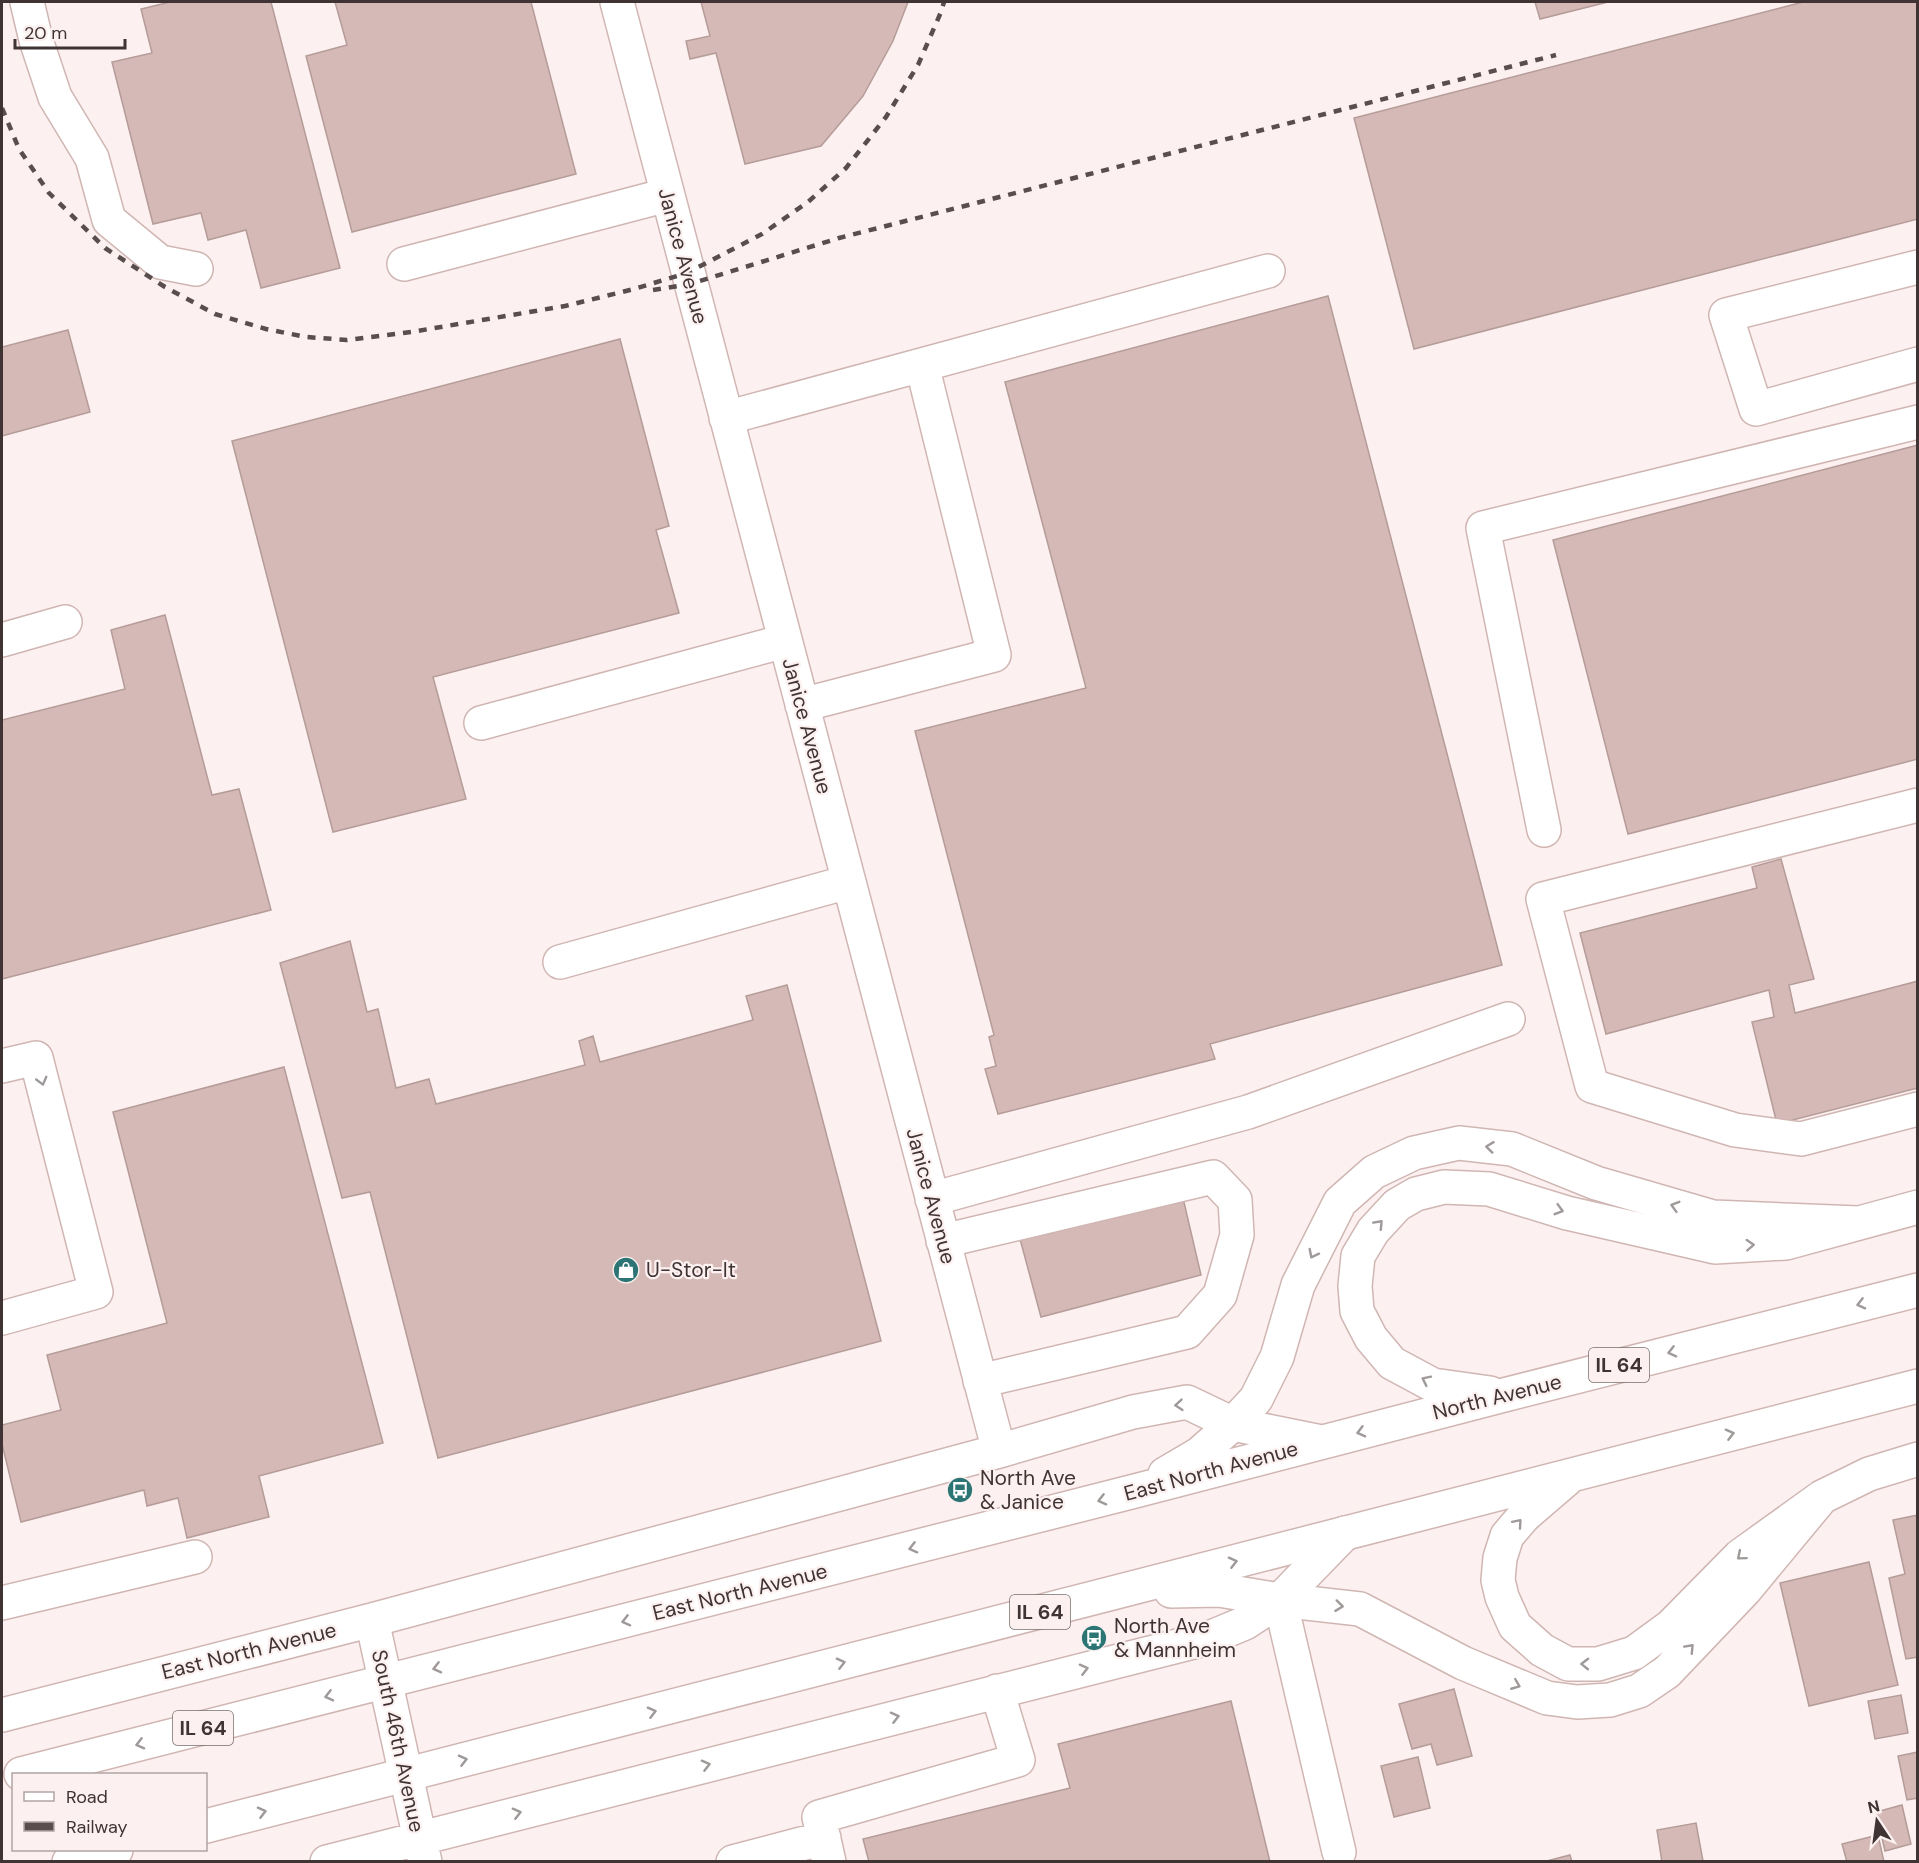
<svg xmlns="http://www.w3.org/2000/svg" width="1919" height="1863" font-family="'DM Sans',sans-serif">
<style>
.building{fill:#d4b9b6;stroke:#b59c99;stroke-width:1.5}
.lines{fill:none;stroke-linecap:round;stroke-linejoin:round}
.minor-casing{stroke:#d0b6b3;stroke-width:36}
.major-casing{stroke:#d0b6b3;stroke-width:36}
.minor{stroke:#fff;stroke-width:33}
.major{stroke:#fff;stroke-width:33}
.rail{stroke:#594e4d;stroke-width:4.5;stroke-dasharray:8 8;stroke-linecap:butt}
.oneway{stroke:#9f9a99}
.labels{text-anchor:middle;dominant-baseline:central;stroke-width:4.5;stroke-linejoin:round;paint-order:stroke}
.shield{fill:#fcf1f0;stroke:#786d6c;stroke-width:1.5}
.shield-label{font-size:20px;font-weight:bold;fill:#3f3433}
.street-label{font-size:21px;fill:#3f3433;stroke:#fcf1f0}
.poi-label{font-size:21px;fill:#3f3433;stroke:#fcf1f0;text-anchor:start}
</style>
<rect width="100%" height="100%" fill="#fcf1f0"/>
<path class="building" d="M170,2H271L340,268L261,288L246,230L208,240L201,213L153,224L112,62L152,53L141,9Z
M335,2H531L576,174L352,232L306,56L347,45Z
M701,2H908L893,41L863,96L821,146L745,164L716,53L690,59L686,41L710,36Z
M1535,2H1608L1540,19Z
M1803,2H1918V219L1414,349L1354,118Z
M1328,296L1502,965L1210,1044L1215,1059L998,1114L985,1069L996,1066L989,1037L994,1035L915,731L1086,688L1005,382Z
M68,330L90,412L2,436V347Z
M620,339L669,526L656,530L679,613L433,677L466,799L333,832L232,441Z
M1918,445V759L1628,834L1553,540Z
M165,615L212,795L239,789L271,910L2,979V720L125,689L111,630Z
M1781,859L1814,979L1789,985L1795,1013L1918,981V1088L1777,1124L1752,1022L1774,1017L1769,990L1606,1034L1580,933L1757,888L1752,867Z
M350,941L367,1012L378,1009L396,1088L429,1079L436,1104L585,1065L579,1041L593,1036L600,1062L753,1020L746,996L787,985L881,1341L438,1458L370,1192L342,1198L280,963Z
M284,1067L383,1443L259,1476L269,1517L187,1538L178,1498L147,1506L144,1490L21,1522L2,1444V1425L61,1410L47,1355L167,1323L113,1112Z
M1183,1198L1201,1275L1041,1317L1020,1239Z
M1918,1515V1657L1906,1659L1889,1578L1905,1574L1893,1520Z
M1869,1562L1898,1685L1809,1706L1780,1583Z
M1454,1689L1472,1756L1437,1765L1431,1744L1412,1749L1399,1704Z
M1901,1695L1908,1733L1875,1739L1868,1701Z
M1231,1701L1270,1862H869L863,1839L1070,1788L1058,1744Z
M1918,1752V1798L1907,1800L1898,1756Z
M1418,1757L1430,1808L1394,1817L1381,1766Z
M1902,1805L1911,1844L1885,1851L1876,1812Z
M1696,1823L1703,1861L1662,1862L1657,1830Z
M1878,1835L1884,1862H1847L1842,1844Z
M1570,1855L1572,1862H1543Z"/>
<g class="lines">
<g class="minor-casing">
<path id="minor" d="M27,2L36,40L55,97L92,158L109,220L160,262L196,269
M617,2L999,1451
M404,264L667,195
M1918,267L1726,315L1756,409L1918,364
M726,418L1268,271
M2,640L65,622
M802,705L994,655L922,365
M481,723L785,641
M1918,805L1543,899L1592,1086L1735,1130L1801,1139L1918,1109
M1544,830L1483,528L1918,422
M560,962L848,882
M2,1066L36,1058L96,1292L2,1318
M932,1199L1248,1112L1508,1019
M943,1241L1213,1177L1235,1200L1237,1235L1220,1295L1187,1332L980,1381
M1280,1600L1339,1852
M2,1603L195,1557
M372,1620L425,1862
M2,1715L372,1620L999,1451L1133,1412L1187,1402L1233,1424L1321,1442
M327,1862L1209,1638L1245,1623L1280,1600L1345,1533
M733,1862L824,1838
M829,1862L819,1817L1018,1760L997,1691"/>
</g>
<g class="major-casing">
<path id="major" d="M1490,1393L1433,1385L1392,1363L1371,1338L1357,1311L1355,1286L1358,1256L1373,1231L1397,1205L1416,1194L1444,1187L1489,1189L1567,1213L1715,1247L1786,1243L1918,1207
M1165,1474L1199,1454L1233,1424L1256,1399L1277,1357L1298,1285L1340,1202L1374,1172L1414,1153L1459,1143L1512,1149L1596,1183L1713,1217L1858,1223
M1567,1479L1524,1516L1507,1536L1500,1558L1498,1580L1502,1597L1515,1626L1542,1650L1568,1664H1598L1634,1653L1671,1626L1740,1556L1822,1497L1869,1474L1918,1459
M1171,1591L1219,1590L1280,1600L1360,1609L1463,1663L1547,1698L1577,1702L1610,1700L1639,1691L1667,1672L1745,1590L1822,1497
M21,1774L1135,1491L1504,1395L1918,1290
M206,1826L1918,1386
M69,1862L116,1850"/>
</g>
<use href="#minor" class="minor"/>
<use href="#major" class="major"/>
<path class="rail" d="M2,108L19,149L49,193L105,248L165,287L215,314L266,329L306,337L347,340L411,332L565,306L634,289L687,273L762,234L808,202L846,168L886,117L918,65L941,12L944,2
M653,290L690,284L839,238L1556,55"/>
</g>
<defs><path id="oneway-chevron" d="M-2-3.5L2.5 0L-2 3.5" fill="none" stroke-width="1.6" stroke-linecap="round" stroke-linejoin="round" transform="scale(1.5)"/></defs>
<g class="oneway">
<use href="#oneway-chevron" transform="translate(42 1081) rotate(75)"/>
<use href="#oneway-chevron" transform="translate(1490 1147) rotate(-173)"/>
<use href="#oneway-chevron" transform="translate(1675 1206) rotate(-164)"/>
<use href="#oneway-chevron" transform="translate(1559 1210) rotate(16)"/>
<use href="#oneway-chevron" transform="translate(1379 1224) rotate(-47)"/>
<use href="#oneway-chevron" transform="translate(1750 1245) rotate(-3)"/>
<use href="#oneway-chevron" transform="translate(1313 1254) rotate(117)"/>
<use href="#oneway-chevron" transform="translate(1861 1304) rotate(166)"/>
<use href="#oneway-chevron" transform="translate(1672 1352) rotate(166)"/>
<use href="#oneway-chevron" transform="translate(1426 1380) rotate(-154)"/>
<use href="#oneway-chevron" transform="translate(1179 1405) rotate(175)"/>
<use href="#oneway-chevron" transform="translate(1361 1432) rotate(165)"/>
<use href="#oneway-chevron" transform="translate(1730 1434) rotate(-14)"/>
<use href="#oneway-chevron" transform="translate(1102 1500) rotate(166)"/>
<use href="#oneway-chevron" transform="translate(1518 1523) rotate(-49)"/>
<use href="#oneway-chevron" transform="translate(913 1548) rotate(166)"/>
<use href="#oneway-chevron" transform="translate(1741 1556) rotate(140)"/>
<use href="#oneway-chevron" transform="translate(1233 1562) rotate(-14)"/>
<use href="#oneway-chevron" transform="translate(1339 1606) rotate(7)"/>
<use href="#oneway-chevron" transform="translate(626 1621) rotate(166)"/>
<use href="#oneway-chevron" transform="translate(1690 1648) rotate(-47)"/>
<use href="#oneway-chevron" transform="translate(841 1663) rotate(-14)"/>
<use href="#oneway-chevron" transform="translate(1585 1664) rotate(-179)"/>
<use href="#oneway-chevron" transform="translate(437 1668) rotate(166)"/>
<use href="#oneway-chevron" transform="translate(1084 1669) rotate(-14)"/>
<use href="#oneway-chevron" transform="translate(1516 1685) rotate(22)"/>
<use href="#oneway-chevron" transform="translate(329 1696) rotate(166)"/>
<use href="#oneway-chevron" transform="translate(652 1712) rotate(-14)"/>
<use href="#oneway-chevron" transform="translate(895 1717) rotate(-14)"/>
<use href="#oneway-chevron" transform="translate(140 1744) rotate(166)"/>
<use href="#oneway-chevron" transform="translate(463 1760) rotate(-14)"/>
<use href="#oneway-chevron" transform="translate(706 1765) rotate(-14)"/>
<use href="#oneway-chevron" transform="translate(262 1812) rotate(-14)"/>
<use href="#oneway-chevron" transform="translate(517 1813) rotate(-14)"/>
</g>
<defs>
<g id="shop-disc" transform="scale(1.35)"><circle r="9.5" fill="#2c7574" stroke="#fcf1f0"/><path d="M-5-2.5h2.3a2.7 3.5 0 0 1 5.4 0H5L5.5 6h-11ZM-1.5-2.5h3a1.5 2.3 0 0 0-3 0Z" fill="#fff"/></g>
<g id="bus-disc" transform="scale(1.35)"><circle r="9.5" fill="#2c7574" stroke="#fcf1f0"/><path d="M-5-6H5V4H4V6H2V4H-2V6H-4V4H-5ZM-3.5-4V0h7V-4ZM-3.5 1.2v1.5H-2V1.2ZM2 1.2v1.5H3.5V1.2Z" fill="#fff"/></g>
</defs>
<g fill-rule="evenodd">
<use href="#shop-disc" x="626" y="1270"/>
<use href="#bus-disc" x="960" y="1490"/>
<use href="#bus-disc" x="1094" y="1638"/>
</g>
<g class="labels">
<g class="shield">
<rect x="1589" y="1348" width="60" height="34" rx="4.5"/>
<rect x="1010" y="1595" width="60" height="34" rx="4.5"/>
<rect x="173" y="1711" width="60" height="34" rx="4.5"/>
</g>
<g class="shield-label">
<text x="1619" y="1365">IL 64</text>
<text x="1040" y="1612">IL 64</text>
<text x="203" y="1728">IL 64</text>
</g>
<g class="street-label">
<text transform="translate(683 256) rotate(75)">Janice Avenue</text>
<text transform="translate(807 726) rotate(75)">Janice Avenue</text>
<text transform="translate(931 1196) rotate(75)">Janice Avenue</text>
<text transform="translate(1497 1397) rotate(-14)">North Avenue</text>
<text transform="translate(1211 1471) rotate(-15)">East North Avenue</text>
<text transform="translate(740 1592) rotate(-14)">East North Avenue</text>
<text transform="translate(249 1651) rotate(-14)">East North Avenue</text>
<text transform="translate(398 1741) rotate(78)">South 46th Avenue</text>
</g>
<g class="poi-label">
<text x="646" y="1270">U-Stor-It</text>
<text x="980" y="1478">North Ave<tspan x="980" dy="24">&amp; Janice</tspan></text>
<text x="1114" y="1626">North Ave<tspan x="1114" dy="24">&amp; Mannheim</tspan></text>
</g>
</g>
<rect width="1919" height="1863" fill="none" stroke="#3f3433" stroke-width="6"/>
<rect x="12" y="1773" width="195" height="78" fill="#fcf1f0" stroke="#b0a5a4" stroke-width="1.5"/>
<rect x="24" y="1792" width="30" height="9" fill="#ffffff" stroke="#b0a5a4" stroke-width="1.5"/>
<text x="66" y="1803" font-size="18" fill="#3f3433">Road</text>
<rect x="24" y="1822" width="30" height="9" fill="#594e4d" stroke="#b0a5a4" stroke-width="1.5"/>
<text x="66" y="1833" font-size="18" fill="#3f3433">Railway</text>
<g transform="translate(1877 1821) rotate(347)" stroke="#fcf1f0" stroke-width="4.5" paint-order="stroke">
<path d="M0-4.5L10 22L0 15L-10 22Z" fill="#3f3433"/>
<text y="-9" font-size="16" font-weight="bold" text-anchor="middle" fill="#3f3433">N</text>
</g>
<path d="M15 39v9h110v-9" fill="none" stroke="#3f3433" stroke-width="3"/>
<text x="24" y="39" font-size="18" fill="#3f3433" stroke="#fcf1f0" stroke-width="4.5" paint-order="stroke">20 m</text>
</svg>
